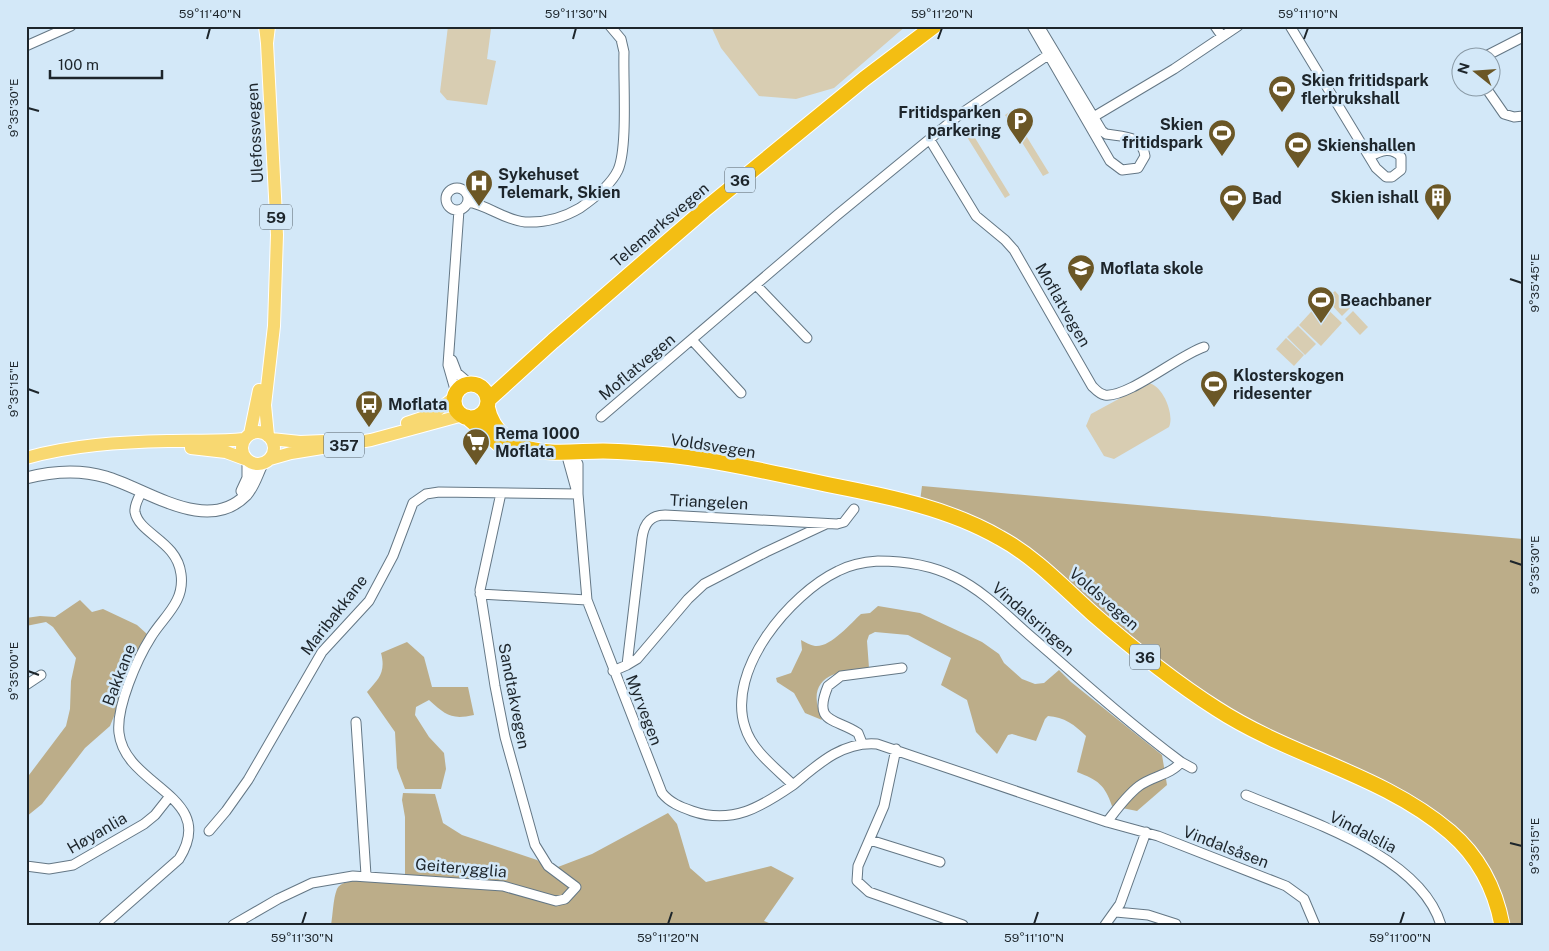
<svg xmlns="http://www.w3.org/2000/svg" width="1549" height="951" font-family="'Public Sans',sans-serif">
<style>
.green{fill:#d8cdb2}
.forest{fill:#bcad89}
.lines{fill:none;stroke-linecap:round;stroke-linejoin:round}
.street-casing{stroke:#647785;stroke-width:11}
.secondary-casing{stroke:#647785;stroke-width:13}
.primary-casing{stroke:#fff;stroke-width:14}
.highway-casing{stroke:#fff;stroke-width:17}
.street{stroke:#fff;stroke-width:9}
.secondary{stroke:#fff;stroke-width:11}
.primary{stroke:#f8d871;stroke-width:12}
.highway{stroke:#f3be13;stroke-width:15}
.ticks{fill:none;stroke:#1d252b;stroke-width:2}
.labels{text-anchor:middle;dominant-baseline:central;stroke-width:5;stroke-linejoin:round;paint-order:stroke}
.shield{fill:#d3e8f8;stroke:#546068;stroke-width:1}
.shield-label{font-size:15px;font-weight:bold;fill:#1d252b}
.poi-label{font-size:16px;font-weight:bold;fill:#1d252b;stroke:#d3e8f8;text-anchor:start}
.street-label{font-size:16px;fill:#1d252b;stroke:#d3e8f8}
.neatline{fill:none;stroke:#1d252b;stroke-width:2}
.ticks-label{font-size:12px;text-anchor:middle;fill:#1d252b}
</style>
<rect width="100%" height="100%" fill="#d3e8f8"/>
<path class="green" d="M448,26H486L491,29L487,59L496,61L487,105L447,100L440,92Z
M711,26H906L834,88L796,99L759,96L721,48Z
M1011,111L1049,173L1043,176L1005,115Z
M972,133L1010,195L1005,198L967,137Z
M1335,291L1350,308L1342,316L1326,299Z
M1320,302L1342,323L1321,346L1299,325Z
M1353,311L1368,327L1360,335L1345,319Z
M1298,326L1316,344L1305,355L1287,337Z
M1286,338L1304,355L1294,366L1276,349Z
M1148,383C1162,384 1175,414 1169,427L1114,459L1104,456L1086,426L1091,414Z"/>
<path class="forest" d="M922,486L1523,539V925H1496L1484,886L1459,848L1440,832L1385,796L1265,742L1006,547L919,509Z
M80,600L92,612L103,609L137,625L147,634L110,726L85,748L42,804L26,817V779L66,726L70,709L71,681L76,658L53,627L46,622L26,626V618L40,616L55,617Z
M878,606L920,613L982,642L999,654L1004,663L1022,679L1035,684L1044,683L1059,670L1071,682L1162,755L1167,785L1137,811L1112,806C1105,785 1098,780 1077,772L1086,736C1075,725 1064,717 1048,716L1045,719L1036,741L1012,734L1008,735L997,754L976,732L967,700L941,685L951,658L908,635L875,632L869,635L867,641L869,668C834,671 804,677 822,720L805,713L794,693L777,682L776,678L791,673L802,650L801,640C805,642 810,645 815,646C830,648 851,623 861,614L870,613Z
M407,642L424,657L432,687H468L474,715C451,720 446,715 429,700L416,707L415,715L429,737L444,753L446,769L441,789H405L397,768L395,732L367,692C379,679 386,672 381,653Z
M403,793L435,794L443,823L462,835L537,860L550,870L592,854L668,813L677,824L690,868L706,882L771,866L794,878L764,921L774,925H331C333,914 333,899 337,889C343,875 382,883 394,883L405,874V817L402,800Z"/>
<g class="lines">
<g class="street-casing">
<path id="street" d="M1032,26L1110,161L1122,170L1138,168L1145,156C1142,135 1123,137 1106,134L1102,131L1039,26
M1215,26L1222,36
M1290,26L1376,168L1386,177H1392L1401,170V157C1392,147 1381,150 1370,157
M26,46L71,26
M1482,58L1523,37
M1486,88L1504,114L1514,117L1523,116
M1090,119L1174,69L1238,26
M930,140L976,216L1005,240L1014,250L1092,386C1096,390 1099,394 1105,395C1128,398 1179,355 1204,347
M446 199a11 11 0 1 1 22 0a11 11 0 1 1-22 0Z
M468,202C488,205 504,220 525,222C545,223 563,218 580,208C593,199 611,185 618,170C628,147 623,80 624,52L621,39L610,26
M756,285L807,338
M692,340L741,393
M452,360L457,373L470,384
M456,393L448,365L459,210
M601,417L836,216L959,115L1054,51
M572,452L578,464V494L587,600L662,793C670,803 681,807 692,811C732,825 761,807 793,785
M572,452L568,460L576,489
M878,561C905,561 931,565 955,577C986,592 1010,619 1035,640C1083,682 1130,724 1181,762C1171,775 1152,776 1139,786C1126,796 1117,809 1107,822L877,744C843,741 818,764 793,785C776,768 752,751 745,727C726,670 790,594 838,571C851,564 864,562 878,561Z
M480,594L587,600
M627,665L637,659L688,599L704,584L766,552L826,524
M613,671L627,665L642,538C644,524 650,515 665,515L837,524L844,522L854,509
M26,685L41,675
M356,722L366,875
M862,743L858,733C836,718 812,724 828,686L841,676L902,668
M896,749L884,806L858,866L857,881L869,892L963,925
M1181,762L1192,768
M1246,795C1308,821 1420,855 1441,925
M1107,822L1158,836L1286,886L1304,899L1315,925
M209,831L226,811L248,780L322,652L369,601L393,556L413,503L426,494L439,492L578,494
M870,840L940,862
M26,866L49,869L73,865L144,824L155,815L170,796
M1116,912L1148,915L1176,924
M104,925L179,859C219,796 125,787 119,733C116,707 137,659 151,637C164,616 185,602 181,574C177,541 139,534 135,512C134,505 139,497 142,491
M233,925L278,899L312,883L353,876L503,886L556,901L565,899L576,887L548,866L535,845L505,737L495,686L480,590L501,493
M1105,925L1120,904L1146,832"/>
</g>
<g class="secondary-casing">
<path id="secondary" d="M26,478C53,471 79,469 106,477C147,489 207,535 246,495C254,486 257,474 262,464
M242,491L248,478V461"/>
</g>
<g class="primary-casing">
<path id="primary" d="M265,26L267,43L269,26
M267,43L277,235L274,326L265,405L268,436
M407,423L431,415L455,397
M242 448a16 16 0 1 1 32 0a16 16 0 1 1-32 0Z
M250,434L259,390
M271,439L300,442L324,441
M191,448L226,452L245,459
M26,458C71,445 121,442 168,441C193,440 219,442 244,439
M270,459L291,453L371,440L463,415"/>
</g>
<g class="highway-casing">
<path id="highway" d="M454 401a17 17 0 1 1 34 0a17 17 0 1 1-34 0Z
M488,400L553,341L704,210L864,79L934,26
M487,406C491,425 501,438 520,446C545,456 577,451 603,451C621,451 639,453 657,454C717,459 776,474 835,486C891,497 950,509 1000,538C1035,557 1063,587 1093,614C1132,648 1173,681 1217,709C1291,757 1382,774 1450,832C1479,857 1495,888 1502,925
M467,417L501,446"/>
</g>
<use href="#street" class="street"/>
<use href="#secondary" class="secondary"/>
<use href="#primary" class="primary"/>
<use href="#highway" class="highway"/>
</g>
<path class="ticks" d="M207,39L210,28M573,39L576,28M938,39L942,28M1304,39L1308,28M28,108L39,111M1510,279L1522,283M28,389L39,393M1510,561L1522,565M28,671L39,675M1510,843L1522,846M302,924L306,912M668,924L672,912M1034,924L1038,912M1400,924L1404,912"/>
<defs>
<g id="stadium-pin" transform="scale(1.4375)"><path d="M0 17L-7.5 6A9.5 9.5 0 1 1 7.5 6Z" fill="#6b5726" stroke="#d3e8f8"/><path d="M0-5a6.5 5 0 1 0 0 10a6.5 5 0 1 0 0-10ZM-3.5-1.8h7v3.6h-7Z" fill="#fff"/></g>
<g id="parking-pin" transform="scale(1.4375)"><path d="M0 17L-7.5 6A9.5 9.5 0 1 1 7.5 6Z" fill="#6b5726" stroke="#d3e8f8"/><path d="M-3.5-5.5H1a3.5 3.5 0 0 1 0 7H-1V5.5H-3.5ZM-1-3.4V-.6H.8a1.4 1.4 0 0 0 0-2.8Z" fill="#fff"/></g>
<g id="hospital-pin" transform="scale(1.4375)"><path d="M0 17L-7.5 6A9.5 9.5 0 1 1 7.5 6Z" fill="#6b5726" stroke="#d3e8f8"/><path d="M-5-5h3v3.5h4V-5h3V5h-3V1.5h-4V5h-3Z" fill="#fff"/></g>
<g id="building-pin" transform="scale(1.4375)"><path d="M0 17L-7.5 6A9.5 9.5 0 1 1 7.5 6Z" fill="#6b5726" stroke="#d3e8f8"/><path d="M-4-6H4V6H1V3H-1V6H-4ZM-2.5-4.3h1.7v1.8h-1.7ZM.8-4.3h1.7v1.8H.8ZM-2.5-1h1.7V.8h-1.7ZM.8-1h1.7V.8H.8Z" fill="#fff"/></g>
<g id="school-pin" transform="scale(1.4375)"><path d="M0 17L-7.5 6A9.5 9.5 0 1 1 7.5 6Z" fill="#6b5726" stroke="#d3e8f8"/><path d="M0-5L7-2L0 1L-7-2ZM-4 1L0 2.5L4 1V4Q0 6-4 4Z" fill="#fff"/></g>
<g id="bus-pin" transform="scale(1.4375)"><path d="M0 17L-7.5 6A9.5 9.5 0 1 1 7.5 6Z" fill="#6b5726" stroke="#d3e8f8"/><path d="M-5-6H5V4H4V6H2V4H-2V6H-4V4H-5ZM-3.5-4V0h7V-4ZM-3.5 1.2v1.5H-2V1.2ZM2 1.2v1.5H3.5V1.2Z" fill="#fff"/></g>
<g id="supermarket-pin" transform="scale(1.4375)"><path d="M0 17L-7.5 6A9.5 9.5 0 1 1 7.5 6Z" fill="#6b5726" stroke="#d3e8f8"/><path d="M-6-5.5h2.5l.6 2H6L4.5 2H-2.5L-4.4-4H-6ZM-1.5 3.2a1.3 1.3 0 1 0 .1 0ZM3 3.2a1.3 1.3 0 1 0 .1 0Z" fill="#fff"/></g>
</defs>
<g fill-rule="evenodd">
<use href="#stadium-pin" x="1282" y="89"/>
<use href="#parking-pin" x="1020" y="121"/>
<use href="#stadium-pin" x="1222" y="133"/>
<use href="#stadium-pin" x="1298" y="145"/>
<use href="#hospital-pin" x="479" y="183"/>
<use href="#building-pin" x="1438" y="197"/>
<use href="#stadium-pin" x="1233" y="198"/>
<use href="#school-pin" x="1081" y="268"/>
<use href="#stadium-pin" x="1321" y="300"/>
<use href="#stadium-pin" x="1214" y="384"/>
<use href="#bus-pin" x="369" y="404"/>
<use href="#supermarket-pin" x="476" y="442"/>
</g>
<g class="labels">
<g class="shield">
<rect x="725" y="167.5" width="30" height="25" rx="4"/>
<rect x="260" y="204.5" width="32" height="25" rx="4"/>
<rect x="324" y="432.5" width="40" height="25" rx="4"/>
<rect x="1130" y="644.5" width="30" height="25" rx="4"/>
</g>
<g class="shield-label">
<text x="740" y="180">36</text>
<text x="276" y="217">59</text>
<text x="344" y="445">357</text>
<text x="1145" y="657">36</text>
</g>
<g class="poi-label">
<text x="1301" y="80">Skien fritidspark<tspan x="1301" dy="18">flerbrukshall</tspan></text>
<text x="1001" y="112" text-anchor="end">Fritidsparken<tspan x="1001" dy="18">parkering</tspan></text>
<text x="1203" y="124" text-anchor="end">Skien<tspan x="1203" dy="18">fritidspark</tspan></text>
<text x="1317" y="145">Skienshallen</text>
<text x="498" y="174">Sykehuset<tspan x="498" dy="18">Telemark, Skien</tspan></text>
<text x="1419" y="197" text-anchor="end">Skien ishall</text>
<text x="1252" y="198">Bad</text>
<text x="1100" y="268">Moflata skole</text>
<text x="1340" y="300">Beachbaner</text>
<text x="1233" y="375">Klosterskogen<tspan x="1233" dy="18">ridesenter</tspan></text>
<text x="388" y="404">Moflata</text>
<text x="495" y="433">Rema 1000<tspan x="495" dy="18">Moflata</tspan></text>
</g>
<g class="street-label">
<text transform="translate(255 133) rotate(-93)">Ulefossvegen</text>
<text transform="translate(660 225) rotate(-40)">Telemarksvegen</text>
<text transform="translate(1063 305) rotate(60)">Moflatvegen</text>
<text transform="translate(637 367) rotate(-40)">Moflatvegen</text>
<text transform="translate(713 446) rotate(9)">Voldsvegen</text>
<text transform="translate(709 502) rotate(3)">Triangelen</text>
<text transform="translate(1104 599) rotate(41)">Voldsvegen</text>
<text transform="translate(334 615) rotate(-52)">Maribakkane</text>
<text transform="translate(1033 619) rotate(41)">Vindalsringen</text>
<text transform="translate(119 675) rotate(-69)">Bakkane</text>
<text transform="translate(514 696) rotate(79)">Sandtakvegen</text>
<text transform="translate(644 710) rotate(69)">Myrvegen</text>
<text transform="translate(1363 832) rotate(27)">Vindalslia</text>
<text transform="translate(97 833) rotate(-30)">Høyanlia</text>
<text transform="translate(1226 847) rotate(21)">Vindalsåsen</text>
<text transform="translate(461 868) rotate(5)">Geiterygglia</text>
</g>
</g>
<rect width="1549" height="951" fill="none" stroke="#d3e8f8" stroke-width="55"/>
<g transform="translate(1476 72) rotate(287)"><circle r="24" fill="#d3e8f8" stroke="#8a9aa6"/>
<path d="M0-4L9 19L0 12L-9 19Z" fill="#6b5726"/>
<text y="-8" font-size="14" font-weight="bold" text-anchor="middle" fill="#1d252b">N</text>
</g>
<path d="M50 70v8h112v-8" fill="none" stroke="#1d252b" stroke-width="2.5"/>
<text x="58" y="70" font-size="15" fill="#1d252b" stroke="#d3e8f8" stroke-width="4" paint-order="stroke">100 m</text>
<rect x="28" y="28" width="1494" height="896" class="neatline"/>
<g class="ticks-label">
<text x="210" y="18">59°11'40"N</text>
<text x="576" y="18">59°11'30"N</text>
<text x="942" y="18">59°11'20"N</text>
<text x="1308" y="18">59°11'10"N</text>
<text transform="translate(14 108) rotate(-90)" y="4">9°35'30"E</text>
<text transform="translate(1535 283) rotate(-90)" y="4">9°35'45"E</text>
<text transform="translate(14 389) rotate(-90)" y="4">9°35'15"E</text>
<text transform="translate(1535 565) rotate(-90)" y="4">9°35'30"E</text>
<text transform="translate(14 671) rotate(-90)" y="4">9°35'00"E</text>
<text transform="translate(1535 846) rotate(-90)" y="4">9°35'15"E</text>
<text x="302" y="942">59°11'30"N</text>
<text x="668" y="942">59°11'20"N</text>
<text x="1034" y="942">59°11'10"N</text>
<text x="1400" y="942">59°11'00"N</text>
</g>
</svg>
